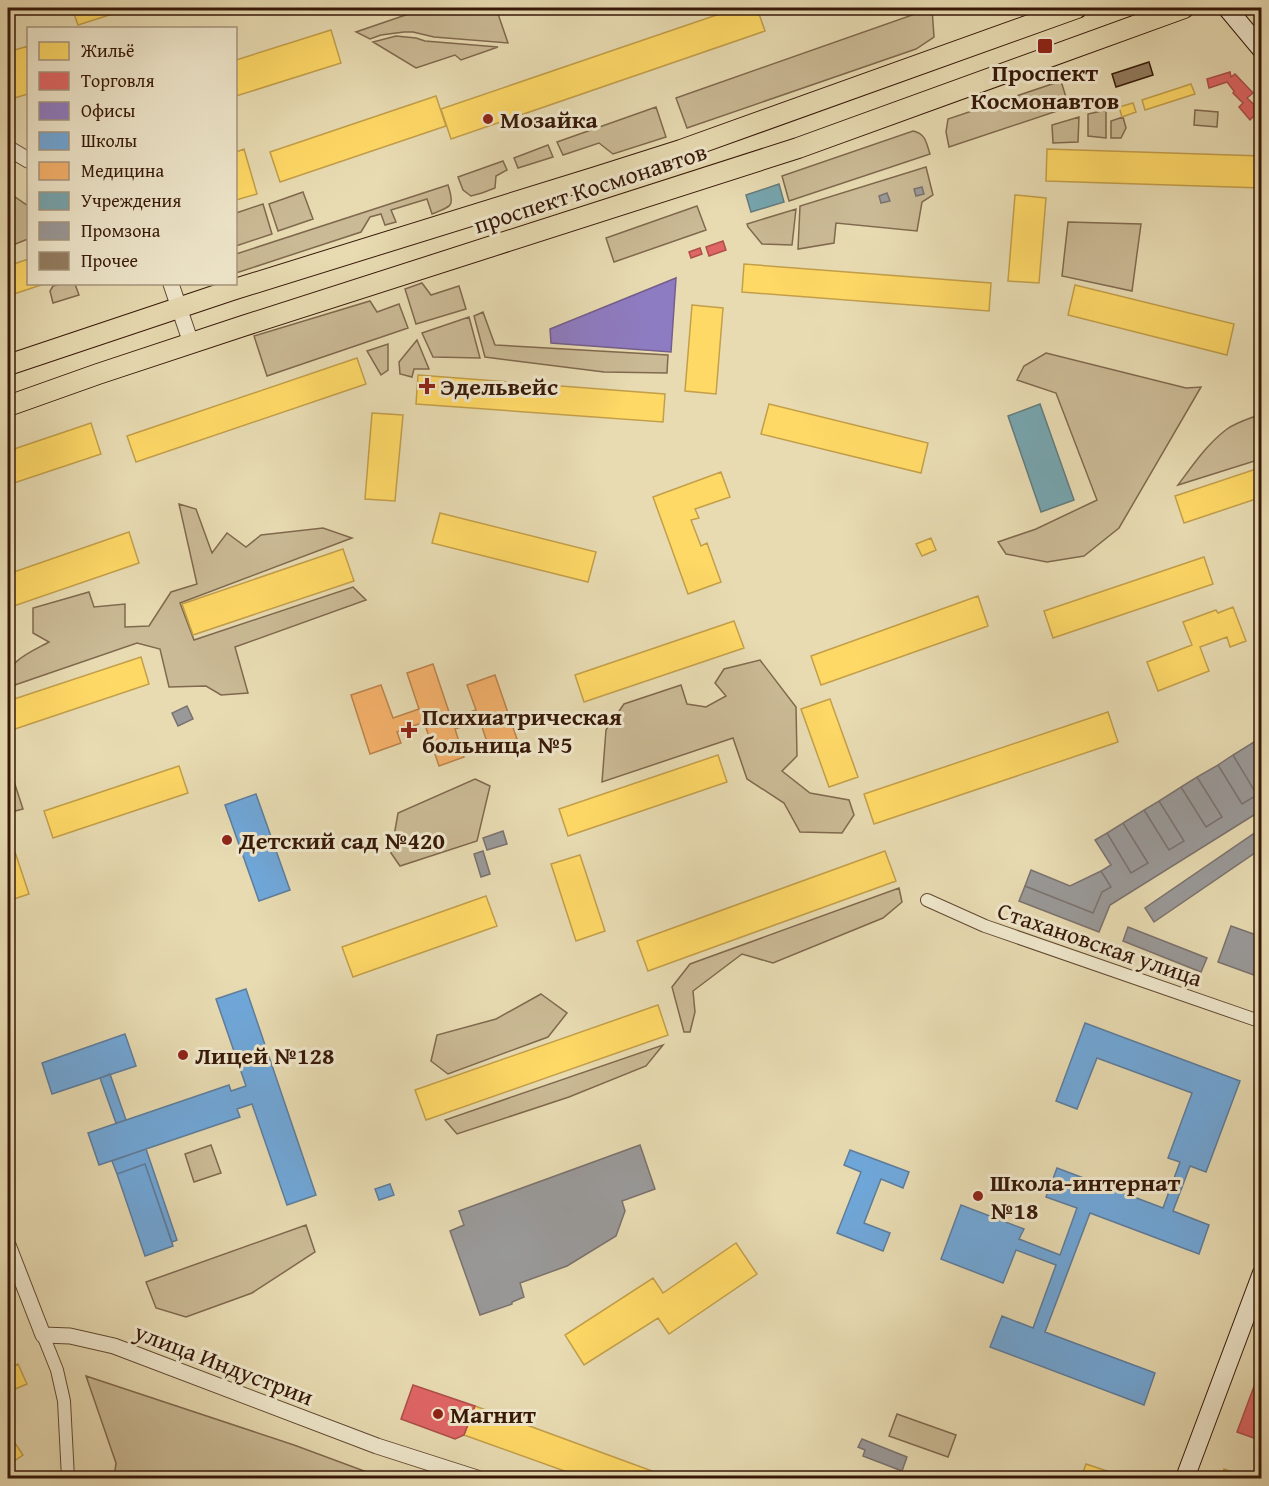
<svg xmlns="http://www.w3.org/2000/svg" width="1269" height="1486" font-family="'Gentium Book Plus',serif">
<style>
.green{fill:#caba95;stroke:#80694e;stroke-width:1.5}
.homes{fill:#ffd966;stroke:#c39f4a;stroke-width:1.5}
.shops{fill:#e06666;stroke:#ad4f4a;stroke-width:1.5}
.offices{fill:#8e7cc3;stroke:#745e8b;stroke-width:1.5}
.schools{fill:#6fa8dc;stroke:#5e7d9c;stroke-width:1.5}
.health{fill:#f6b26b;stroke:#bc844d;stroke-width:1.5}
.public{fill:#76a5af;stroke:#637b7d;stroke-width:1.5}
.industry{fill:#999;stroke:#7b726e;stroke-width:1.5}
.building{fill:#937d60;stroke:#361808;stroke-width:1.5}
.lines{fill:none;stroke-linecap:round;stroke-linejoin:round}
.minor-casing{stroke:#624932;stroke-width:14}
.tertiary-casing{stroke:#624932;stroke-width:17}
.secondary-casing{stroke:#361808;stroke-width:20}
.primary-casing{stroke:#361808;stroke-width:22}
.minor{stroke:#f0e8cd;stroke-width:12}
.tertiary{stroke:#f0e8cd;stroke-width:15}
.secondary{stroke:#f0e8cd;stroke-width:18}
.primary{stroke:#e8dbb2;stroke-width:20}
.poi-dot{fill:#8f2418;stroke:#f0e8cd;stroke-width:2}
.labels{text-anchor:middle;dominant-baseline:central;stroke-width:6;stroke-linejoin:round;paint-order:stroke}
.poi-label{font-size:24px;font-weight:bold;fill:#361808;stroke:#f0e8cd;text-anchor:start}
.street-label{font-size:24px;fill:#361808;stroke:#f0e8cd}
</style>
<rect width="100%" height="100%" fill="#e8dbb2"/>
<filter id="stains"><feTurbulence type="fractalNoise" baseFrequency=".00333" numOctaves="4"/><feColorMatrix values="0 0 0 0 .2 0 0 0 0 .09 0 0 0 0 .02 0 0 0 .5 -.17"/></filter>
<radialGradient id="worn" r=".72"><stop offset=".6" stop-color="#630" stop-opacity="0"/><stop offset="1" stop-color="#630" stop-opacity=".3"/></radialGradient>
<path class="green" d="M426,8H496L508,43L434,37L413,32H404L381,35L370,39L356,32Z
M932,8L934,37L916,49L687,128L676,98Z
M396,36L416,38L425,41L498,47L461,60L455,55L416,68L373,42Z
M1061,81L1069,107L949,147L946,132L948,119Z
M656,107L666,137L613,154L599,143L563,155L557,142Z
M1106,110V138L1088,136V114Z
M1195,110L1218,112L1217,127L1194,125Z
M1079,117L1078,142L1053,143L1052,125Z
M1123,117L1126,128L1121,138H1111V121Z
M913,131C926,134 926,142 930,154L789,201L782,176Z
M548,145L553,157L518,168L514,158Z
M503,161L507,170L496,176L495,188L482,193L471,196L463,190L458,177Z
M926,167L933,195L922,202L917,231L836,223L834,243L798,249L800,206Z
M448,185C455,207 452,206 432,214L427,199L391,210L396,222L385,225L381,214L370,217L361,232L236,273V254Z
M8,192L28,206V239L8,247Z
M303,192L313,219L278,231L269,204Z
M263,204L272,234L236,246V213Z
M697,206L706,230L614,262L606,238Z
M796,209L792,245L762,244L748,227L747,224Z
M1068,222L1141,224L1132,291L1062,276Z
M422,283L431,295L459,286L466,309L416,324L405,289Z
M60,284H75L79,295L53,303L50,291L53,286Z
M370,301L377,312L399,304L408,328L267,376L254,336Z
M483,312L495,345L668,355L667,373L604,372L485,357L474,316Z
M469,317L480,358L433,357L422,333Z
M417,340L429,369H414L412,377L400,374L399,362Z
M388,344V370L381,375L367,351Z
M1046,353L1186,388L1201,387L1119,528L1084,556L1047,562L1006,554L998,542L1036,529L1097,500L1056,393L1017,380L1024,366Z
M1261,414V459L1178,485C1193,465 1207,444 1227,429C1237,422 1251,418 1261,414Z
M179,504L196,509L212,553L227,533L246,547L261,535L323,528L352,538L180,603L194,640L353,587L366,600L235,647L248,693L221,695L206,686L169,687L160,649L137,643L9,687C0,663 33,651 49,642L33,633V608L89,592L94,607L125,604V627L149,626L171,592L197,584Z
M760,660L796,707L797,756L782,771L810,793L849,800L854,815L842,833L800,832L784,803L747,779L733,738L602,782L606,730L624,704L681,685L687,704L706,707L726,696L715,683L724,669Z
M8,763L23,809L8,813Z
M475,779L490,786L477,841L400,866L391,853L398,813Z
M899,888L902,902L883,918L773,963L742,954L693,991L695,1012L690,1032H684L672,987L690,964Z
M541,994L567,1013L548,1037L448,1074L431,1061L437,1035L496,1019Z
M663,1045L646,1066L569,1097L457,1134L445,1120Z
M211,1145L221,1173L194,1182L185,1154Z
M306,1225L315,1252L252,1293L186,1317L156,1308L146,1282Z
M86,1376L294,1445L383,1478H114L116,1463Z
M897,1414L956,1435L948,1457L889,1436Z"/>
<path class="homes" d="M72,8H131L78,25Z
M737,8H757L765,31L451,139L441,109Z
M331,30L341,63L236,96V60Z
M28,46V94L11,99L8,89V52Z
M1191,84L1195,94L1145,110L1142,100Z
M436,96L446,126L280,182L270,152Z
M1133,103L1136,112L1122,117L1119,107Z
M244,149L257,194L236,200V152Z
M1047,149L1262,156V188L1046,181Z
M1015,195L1046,198L1039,283L1008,281Z
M28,259V284H44L8,296V266Z
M744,264L991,283L989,311L742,292Z
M1075,285L1234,324L1227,355L1068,315Z
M692,305L723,308L716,394L685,391Z
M357,358L366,384L136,462L127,436Z
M418,375L665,394L663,422L416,404Z
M769,404L928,443L921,473L761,434Z
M372,413L403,415L395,501L365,499Z
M91,423L101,454L8,485V451Z
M1262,467V497L1184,523L1175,496Z
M721,472L730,497L695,509L699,518L691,520L701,546L707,543L721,582L688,594L653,497Z
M440,513L596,552L588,582L432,543Z
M129,532L139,563L8,608V574Z
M931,538L936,550L922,556L916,544Z
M343,549L354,581L193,635L182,604Z
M1204,557L1213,584L1053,638L1044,611Z
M978,596L988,626L821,685L811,656Z
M1233,607L1246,641L1230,647L1227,637L1200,647L1209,671L1158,691L1147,662L1192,645L1183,622L1216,610L1218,613Z
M734,621L744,648L584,702L575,675Z
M141,657L149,684L15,729L8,707V701Z
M830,699L858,777L829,787L801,709Z
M1108,712L1118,742L874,824L864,794Z
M718,755L727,782L568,836L559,809Z
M179,766L188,793L53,838L44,811Z
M885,851L896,881L648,971L637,941Z
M15,852L29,894L8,901V855Z
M580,855L605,931L576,941L551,864Z
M486,896L497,926L353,977L342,947Z
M658,1005L668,1035L426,1120L415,1090Z
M736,1243L757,1274L669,1334L658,1318L584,1365L565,1335L653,1278L663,1293Z
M18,1364L27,1384L8,1392V1368Z
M475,1406L671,1478H584L464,1435Z
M11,1437L23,1455L8,1465V1440Z
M1086,1464L1113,1473L1111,1478H1081Z
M1224,1469L1249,1478H1221Z"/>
<path class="shops" d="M1230,72L1231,77L1235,74L1253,93L1247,98L1262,112V125L1254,116L1250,120L1239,107L1243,103L1233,93L1234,91L1227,82L1209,88L1207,79Z
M723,241L726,250L709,256L706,247Z
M700,248L702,254L691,258L689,252Z
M1262,1365V1441L1237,1432Z
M413,1385L475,1406L464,1435L455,1439L401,1419Z"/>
<path class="offices" d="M676,278L671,352L551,343L550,329Z"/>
<path class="schools" d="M256,794L290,890L259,901L225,805Z
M246,989L316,1195L287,1205L252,1104L237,1109L240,1117L99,1165L88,1133L229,1085L231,1091L246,1086L216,999Z
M1085,1023L1240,1081L1206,1172L1190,1166L1173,1211L1209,1225L1199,1254L1090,1213L1045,1332L1155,1373L1144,1405L990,1347L1002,1316L1033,1328L1056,1265L1016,1250L1003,1283L941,1259L961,1205L1024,1229L1019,1239L1060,1255L1077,1208L1046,1197L1057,1168L1163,1208L1180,1162L1168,1158L1192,1093L1097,1058L1077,1109L1056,1101Z
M125,1034L136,1066L52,1094L42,1063Z
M110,1074L126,1120L116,1123L100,1078Z
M146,1149L177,1240L172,1242L145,1164L117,1174L112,1161Z
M850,1150L909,1172L903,1188L881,1179L864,1223L890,1233L883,1251L837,1233L861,1172L844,1165Z
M145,1164L173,1246L145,1256L117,1174Z
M390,1184L394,1195L379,1200L375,1189Z"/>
<path class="health" d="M433,664L451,718L476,710L467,685L495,675L517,739L489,748L480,721L455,729L464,757L439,766L424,722L397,732L401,743L370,754L351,695L381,685L393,718L419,709L407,673Z"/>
<path class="public" d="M779,184L784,202L751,212L746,195Z
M1040,404L1074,500L1041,512L1008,416Z"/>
<path class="industry" d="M922,187L924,194L916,196L914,189Z
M887,193L890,201L881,203L879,196Z
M187,706L193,719L178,726L172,713Z
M1262,737V755L1254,742Z
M1254,742L1262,755V810L1110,905L1099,932L1019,901L1025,886L1093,913L1102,892L1111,887L1101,871L1111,865L1095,840L1107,833L1131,873L1148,863L1123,823L1144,810L1169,850L1184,841L1159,801L1181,787L1206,827L1222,817L1197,777L1218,765L1242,804L1257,795L1233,755Z
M1233,755L1257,795L1242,804L1218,765Z
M1197,777L1222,817L1206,827L1181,787Z
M1159,801L1184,841L1169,850L1144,810Z
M1123,823L1148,863L1131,873L1107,833Z
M1262,828V848L1154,922L1145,908Z
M503,831L507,844L487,850L483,838Z
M483,851L490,874L481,877L474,854Z
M1031,870L1070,886L1101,871L1111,887L1102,892L1093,913L1025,886Z
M1231,926L1262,937V978L1218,962Z
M1128,927L1207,958L1201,972L1123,941Z
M640,1145L655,1189L622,1201L625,1211L616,1236L567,1266L520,1283L524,1297L512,1302V1304L480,1315L450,1231L464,1225L459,1211Z
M862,1439L907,1457L902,1471L863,1456L865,1450L858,1447Z"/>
<path class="building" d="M1149,62L1153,75L1116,87L1112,74Z"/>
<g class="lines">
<g class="minor-casing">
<path id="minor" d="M927,900L985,926L1262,1022
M43,1335L57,1370L64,1401L68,1478"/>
</g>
<g class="tertiary-casing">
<path id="tertiary" d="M8,148L28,160
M171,284L191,343
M8,1245L43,1335L70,1336L114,1346L377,1446L477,1478"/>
</g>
<g class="secondary-casing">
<path id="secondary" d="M1227,8L1262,50
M1185,1478L1262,1273"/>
</g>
<g class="primary-casing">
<path id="primary" d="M8,365L232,290L596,177L681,150L1077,8
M8,406L98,374L243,326L798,148L1184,8"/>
</g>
<use href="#minor" class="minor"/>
<use href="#tertiary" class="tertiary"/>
<use href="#secondary" class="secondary"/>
<use href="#primary" class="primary"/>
</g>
<g class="poi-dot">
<rect x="1037" y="38" width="16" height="16" rx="3"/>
<circle cx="488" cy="119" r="6"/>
<path d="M424 377h6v6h6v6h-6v6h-6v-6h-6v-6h6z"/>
<path d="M406 721h6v6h6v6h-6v6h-6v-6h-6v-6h6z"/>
<circle cx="227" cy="840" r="6"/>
<circle cx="183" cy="1055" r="6"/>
<circle cx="978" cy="1196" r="6"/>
<circle cx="438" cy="1414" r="6"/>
</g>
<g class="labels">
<g class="poi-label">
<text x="1045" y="72" text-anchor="middle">Проспект<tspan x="1045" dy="28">Космонавтов</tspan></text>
<text x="500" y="119">Мозайка</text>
<text x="440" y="386">Эдельвейс</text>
<text x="422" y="716">Психиатрическая<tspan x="422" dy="28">больница №5</tspan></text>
<text x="239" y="840">Детский сад №420</text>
<text x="195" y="1055">Лицей №128</text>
<text x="990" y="1182">Школа-интернат<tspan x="990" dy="28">№18</tspan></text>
<text x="450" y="1414">Магнит</text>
</g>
<g class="street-label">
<text transform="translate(590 188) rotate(-18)">проспект Космонавтов</text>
<text transform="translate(1100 944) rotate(19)">Стахановская улица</text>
<text transform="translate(224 1364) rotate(21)">улица Индустрии</text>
</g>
</g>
<rect width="1269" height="1486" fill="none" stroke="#e8dbb2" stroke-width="30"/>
<rect x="9" y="9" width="1251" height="1468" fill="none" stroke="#361808" stroke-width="3"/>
<rect x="15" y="15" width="1239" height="1456" fill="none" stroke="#361808" stroke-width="1.5"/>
<rect x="27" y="27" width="210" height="258" fill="#f0e8cd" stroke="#a6957e" stroke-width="1.5"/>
<rect x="39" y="42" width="30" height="18" fill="#ffd966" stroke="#a6957e" stroke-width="1.5"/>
<text x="81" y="57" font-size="18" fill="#361808">Жильё</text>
<rect x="39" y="72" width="30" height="18" fill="#e06666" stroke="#a6957e" stroke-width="1.5"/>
<text x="81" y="87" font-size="18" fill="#361808">Торговля</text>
<rect x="39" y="102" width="30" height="18" fill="#8e7cc3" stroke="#a6957e" stroke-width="1.5"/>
<text x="81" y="117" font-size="18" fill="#361808">Офисы</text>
<rect x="39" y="132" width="30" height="18" fill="#6fa8dc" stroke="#a6957e" stroke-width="1.5"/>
<text x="81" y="147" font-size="18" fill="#361808">Школы</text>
<rect x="39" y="162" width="30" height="18" fill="#f6b26b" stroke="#a6957e" stroke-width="1.5"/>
<text x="81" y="177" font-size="18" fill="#361808">Медицина</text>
<rect x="39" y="192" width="30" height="18" fill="#76a5af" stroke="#a6957e" stroke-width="1.5"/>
<text x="81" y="207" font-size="18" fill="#361808">Учреждения</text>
<rect x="39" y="222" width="30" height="18" fill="#999999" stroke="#a6957e" stroke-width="1.5"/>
<text x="81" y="237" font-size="18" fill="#361808">Промзона</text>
<rect x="39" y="252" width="30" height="18" fill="#937d60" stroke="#a6957e" stroke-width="1.5"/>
<text x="81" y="267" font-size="18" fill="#361808">Прочее</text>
<rect width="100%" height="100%" filter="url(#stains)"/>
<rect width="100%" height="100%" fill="url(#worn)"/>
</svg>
